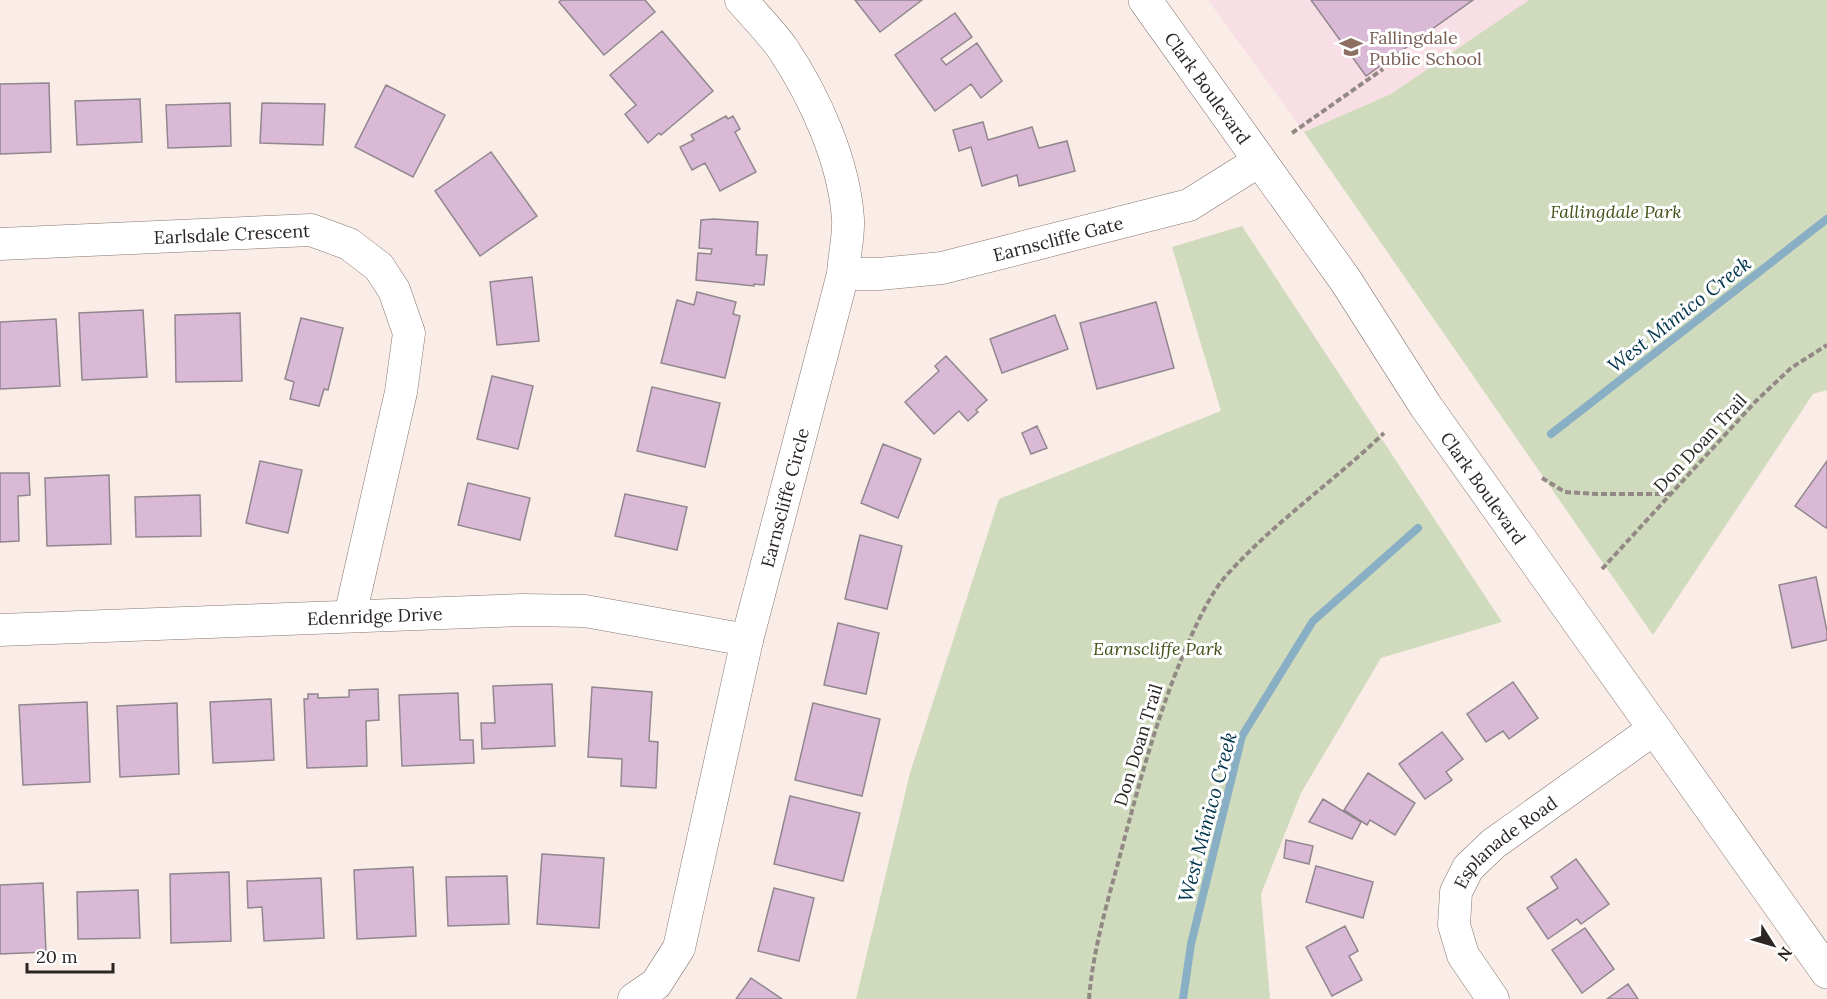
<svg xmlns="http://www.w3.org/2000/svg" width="1827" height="999" font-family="Lora,serif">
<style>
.education{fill:#f8dee5}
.green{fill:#d0dbbd}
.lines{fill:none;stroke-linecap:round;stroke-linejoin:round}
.stream{stroke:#89afc5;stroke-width:8}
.building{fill:#dab9d6;stroke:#91878f;stroke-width:1.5}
.street-casing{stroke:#847872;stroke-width:33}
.secondary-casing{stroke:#847872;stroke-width:34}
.path{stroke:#928985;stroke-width:4;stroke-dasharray:6 3;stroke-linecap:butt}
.street{stroke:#fff;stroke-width:32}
.secondary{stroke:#fff;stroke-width:33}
.labels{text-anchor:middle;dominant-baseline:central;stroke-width:6;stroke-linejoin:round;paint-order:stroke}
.education-label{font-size:18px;fill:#785e54;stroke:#fff;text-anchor:start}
.street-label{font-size:18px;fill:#2b2624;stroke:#fff}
.park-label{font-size:18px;font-style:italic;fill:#435219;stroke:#fff}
.water-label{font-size:20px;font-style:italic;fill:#00344c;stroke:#fff}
</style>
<rect width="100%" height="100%" fill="#faece6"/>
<path class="education" d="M1208,0H1529L1391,94L1304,132Z"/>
<path class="green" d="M1529,0H1827V390L1813,394L1653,635L1304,132L1391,94Z
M1242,226L1502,622L1381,658L1301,793L1261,894L1270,999H856L910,773L999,499L1221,411L1172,247Z"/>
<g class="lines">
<path class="stream" d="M1551,434L1827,219
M1183,999L1191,944L1242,736L1313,621L1418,528"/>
</g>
<path class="building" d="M561,0H645L655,12L604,55L559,2Z
M855,0H922L880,32Z
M1311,0H1473L1366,76Z
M955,13L972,37L941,59L946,65L977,43L1002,81L981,98L971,84L935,111L895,55Z
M662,31L713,91L661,135L659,133L648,143L625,114L636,105L610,75Z
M49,83L51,152L0,154V84Z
M386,85L445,115L413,177L355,147Z
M140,99L142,142L77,145L75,101Z
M230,103L231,146L168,148L166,105Z
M262,103L325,104L323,145L260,143Z
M726,116L728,119L733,116L740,129L735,132L756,172L720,191L705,163L692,170L680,147L694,140L691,135Z
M983,122L988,140L1032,127L1039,148L1067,141L1075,171L1019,186L1017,175L982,186L971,147L959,151L953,130Z
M491,152L537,216L480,256L435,191Z
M714,219L758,222L756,255H767L764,285L754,284V286L696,280L698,253L711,254L712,249L699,248L701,220Z
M532,277L539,341L497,345L490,282Z
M697,292L736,302L733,314L740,316L725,378L661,363L677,300L694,305Z
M1156,302L1174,368L1097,389L1080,323Z
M143,310L147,377L82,380L79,313Z
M240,313L242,381L176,382L175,315Z
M1055,315L1068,349L1002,373L990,339Z
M301,318L343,328L328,390L324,389L319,406L290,399L294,382L285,379Z
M56,319L60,386L0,389V322Z
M946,356L987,400L976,410L978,412L968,421L959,411L934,434L905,402L939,371L935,366Z
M492,376L533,386L518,449L477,439Z
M652,387L720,403L705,467L637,451Z
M1037,426L1047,448L1031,454L1022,433Z
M883,444L921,459L898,518L861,503Z
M260,461L302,470L288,533L246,523Z
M1827,461V526L1826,528L1795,506Z
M0,473H29L30,495L18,496L19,541L0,542Z
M109,475L111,544L47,546L45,478Z
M468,483L530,498L520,540L458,525Z
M625,494L687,507L677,550L615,536Z
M200,495L201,536L136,537L135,497Z
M860,535L902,546L887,609L845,599Z
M1816,577L1827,631V640L1792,648L1779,585Z
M838,623L879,633L866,694L824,685Z
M1513,682L1538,718L1509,739L1503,731L1486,742L1467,714Z
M552,684L555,746L482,749L481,723H495L493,686Z
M592,687L652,692L649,741L658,742L656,788L621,786L622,759L588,757Z
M378,689L379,720L366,721L367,766L307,768L304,699H308V694H318V698L349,697V690Z
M458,693L460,740H473L474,763L402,766L399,695Z
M271,699L274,760L213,763L210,702Z
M87,702L90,782L23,785L19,705Z
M177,703L179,774L120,777L117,706Z
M813,703L880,719L862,796L795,780Z
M1442,732L1463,759L1446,772L1452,780L1425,799L1399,764Z
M1368,773L1415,803L1395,835L1370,820L1367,825L1344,810Z
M790,796L860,813L843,881L774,864Z
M1323,799L1361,822L1352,839L1309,822Z
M1286,840L1313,846L1309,864L1284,858Z
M542,854L604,858L599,928L537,924Z
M1576,859L1609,904L1581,924L1577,919L1548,939L1527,908L1558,888L1551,877Z
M1316,866L1373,882L1363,918L1306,902Z
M413,867L416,936L357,939L354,870Z
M229,872L231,941L171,943L170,874Z
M507,876L509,924L448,926L446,877Z
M321,878L324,938L264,941L262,907L248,908L247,881Z
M43,883L46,952L0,954V885Z
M774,888L814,898L799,961L758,951Z
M138,890L140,938L78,939L77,892Z
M1345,926L1358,951L1349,956L1362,980L1332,996L1306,947Z
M1585,928L1614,969L1582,993L1552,950Z
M751,978L782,999H736Z
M1628,984L1638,999H1607Z"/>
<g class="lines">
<g class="street-casing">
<g id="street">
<path id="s1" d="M0,244L311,230L349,244L379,267L394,290L409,333L401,392L350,616"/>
<path id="s2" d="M843,274H879L942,268L1189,205L1259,161"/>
<path id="s3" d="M0,630L522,610L585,611L747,640"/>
<path id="s4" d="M634,999L656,984L679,948L747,640L843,274C844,256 849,236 848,219C844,161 815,97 783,49C771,32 755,16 741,0"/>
<path id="s5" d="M1493,999L1463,955L1454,925L1456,892L1468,868L1493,844L1654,729"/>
</g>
</g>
<g class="secondary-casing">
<g id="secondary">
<path id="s6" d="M1145,0L1346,281L1425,405L1827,972"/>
</g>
</g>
<path class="path" d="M1292,133L1383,69
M1542,478L1565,492L1597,494H1671
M1602,569L1756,401L1791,368L1827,345
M1089,999C1093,948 1109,897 1122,848C1140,780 1158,713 1186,648C1195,627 1210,594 1225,577C1273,523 1332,483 1384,433"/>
<use href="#street" class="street"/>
<use href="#secondary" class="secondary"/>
</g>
<defs>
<g id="school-bare" transform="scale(1.8)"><path d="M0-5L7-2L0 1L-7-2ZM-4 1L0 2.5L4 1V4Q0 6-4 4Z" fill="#8d6e63" stroke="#fff" stroke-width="2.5" paint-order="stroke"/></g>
</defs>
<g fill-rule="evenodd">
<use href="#school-bare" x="1351" y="47"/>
</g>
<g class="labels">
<g class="education-label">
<text x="1369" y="37">Fallingdale<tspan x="1369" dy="21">Public School</tspan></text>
</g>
<g class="street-label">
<text stroke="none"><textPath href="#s6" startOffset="108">Clark Boulevard</textPath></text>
<text stroke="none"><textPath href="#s1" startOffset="232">Earlsdale Crescent</textPath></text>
<text stroke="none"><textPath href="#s2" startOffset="219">Earnscliffe Gate</textPath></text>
<text transform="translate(1700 443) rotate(-47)">Don Doan Trail</text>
<text stroke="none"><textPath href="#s6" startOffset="594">Clark Boulevard</textPath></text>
<text stroke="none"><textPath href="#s4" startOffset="532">Earnscliffe Circle</textPath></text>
<text stroke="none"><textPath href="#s3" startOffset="375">Edenridge Drive</textPath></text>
<text transform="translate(1138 745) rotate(-73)">Don Doan Trail</text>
<text stroke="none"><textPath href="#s5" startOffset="189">Esplanade Road</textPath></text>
</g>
<g class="park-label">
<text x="1616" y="211">Fallingdale Park</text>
<text x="1158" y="648">Earnscliffe Park</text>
</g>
<g class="water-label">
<text transform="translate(1679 314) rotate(-38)">West Mimico Creek</text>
<text transform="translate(1207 817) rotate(-75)">West Mimico Creek</text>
</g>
</g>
<g transform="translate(1773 945) rotate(127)" stroke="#ffffff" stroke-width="4.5" paint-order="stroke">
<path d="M0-4.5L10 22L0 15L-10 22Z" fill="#2b2624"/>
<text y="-9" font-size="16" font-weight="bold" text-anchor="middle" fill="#2b2624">N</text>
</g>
<path d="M27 963v9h86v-9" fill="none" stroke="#2b2624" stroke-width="3"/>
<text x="36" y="963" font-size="18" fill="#2b2624" stroke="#ffffff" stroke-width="4.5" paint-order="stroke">20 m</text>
</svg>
